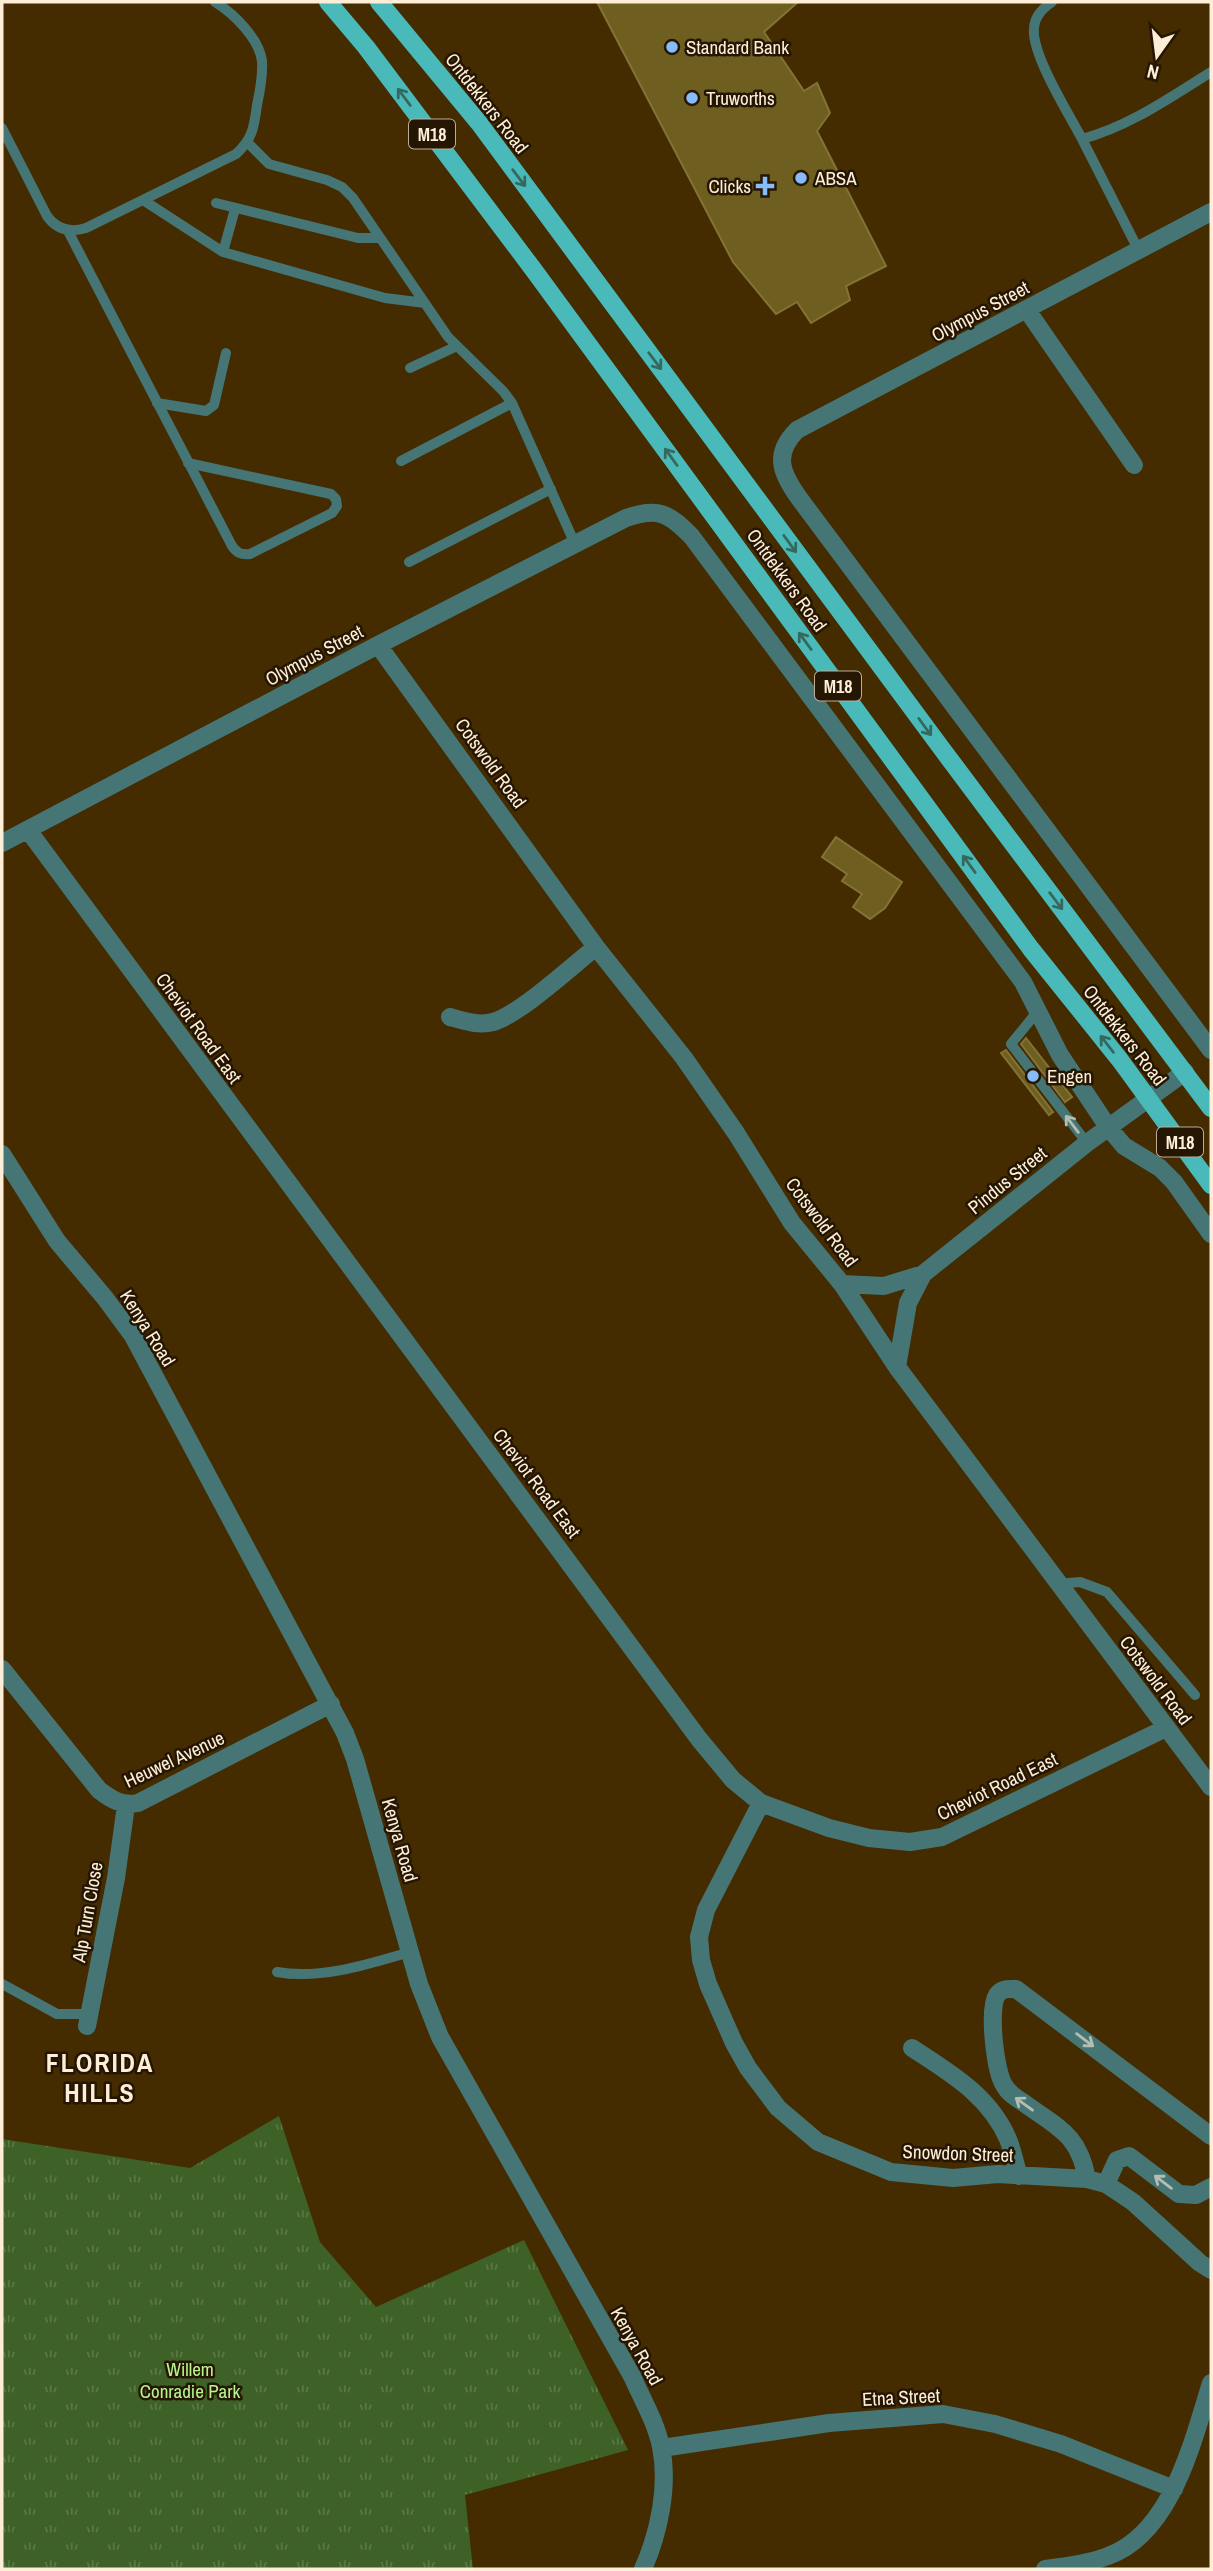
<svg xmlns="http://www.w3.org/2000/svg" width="1213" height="2571" font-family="'Archivo Narrow',sans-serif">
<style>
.park{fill:url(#park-tufts)}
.building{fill:#6e5e20;stroke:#837336;stroke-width:2}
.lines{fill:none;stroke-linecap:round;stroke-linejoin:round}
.lane{stroke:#457675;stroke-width:10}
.street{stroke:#457675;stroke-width:18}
.primary{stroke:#49bab9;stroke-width:18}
.oneway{stroke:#36685e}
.oneway2{stroke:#b4beb0}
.poi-dot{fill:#87bbfb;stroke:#241602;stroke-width:2.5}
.labels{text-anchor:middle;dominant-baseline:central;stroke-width:5;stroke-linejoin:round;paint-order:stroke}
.shield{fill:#241602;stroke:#bdad98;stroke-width:2}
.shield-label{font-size:18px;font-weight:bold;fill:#feeed8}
.poi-label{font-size:19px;fill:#feeed8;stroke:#241602;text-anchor:start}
.street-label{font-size:19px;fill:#feeed8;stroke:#241602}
.park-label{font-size:19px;fill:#b5f68f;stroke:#241602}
.district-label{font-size:26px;font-weight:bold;letter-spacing:2px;fill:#feeed8;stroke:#241602}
</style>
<defs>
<pattern id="park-tufts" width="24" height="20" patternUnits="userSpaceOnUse" patternTransform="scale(1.75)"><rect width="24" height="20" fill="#3d6127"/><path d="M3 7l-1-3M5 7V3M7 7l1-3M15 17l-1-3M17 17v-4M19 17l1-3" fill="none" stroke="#5a7846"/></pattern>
</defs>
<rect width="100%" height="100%" fill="#442b00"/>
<path class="park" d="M279,2116L320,2242L376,2307L524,2240L628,2450L465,2495L473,2569H2V2139L190,2168Z"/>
<path class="building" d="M597,2H798L764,32L804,91L817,83L830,113L817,131L886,266L846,286L850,300L811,323L797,302L776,314L733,262Z
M836,837L902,882L885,908L870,919L853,907L862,894L842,881L847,874L822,857Z
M1026,1038L1072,1097L1065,1102L1021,1044Z
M1006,1050L1053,1112L1049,1115L1001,1053Z"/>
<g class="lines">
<path class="lane" d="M1052,2C1042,9 1035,16 1034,28C1031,54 1069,114 1082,139C1130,126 1169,98 1211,72
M2,128L47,216C57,230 70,233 86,228L236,154C253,138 254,127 257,105C260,91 263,76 262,61C259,38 233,13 215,2
M1082,139L1139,251
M248,143L269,164L327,180L342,187L353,198L448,337L503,391L512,403L575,544
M143,200L223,252
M216,203L358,238H380
M235,209L223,252L385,298L425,303
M68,231L232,546C237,553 241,555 250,554L332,513L337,506L336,499L331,494L188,463
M410,368L457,346
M157,403L206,411L214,405L226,353
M401,461L512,403
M409,562L551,489
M1037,1012L1011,1044L1087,1143
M1058,1584L1080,1582L1107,1592L1195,1695
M277,1972C320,1980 369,1964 410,1952
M2,1984L57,2014H90"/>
<path class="street" d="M1211,212L797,430C773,454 781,473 799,498L1211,1050
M1027,310L1134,465
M378,645L596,947L684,1058L736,1133L792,1223L842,1284L897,1367L1211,1787
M28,830L699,1739L733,1780L761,1803L829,1828L869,1838L910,1842L942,1837L1166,1728
M2,843L378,645L626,518C658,507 669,513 692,537L1023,982L1060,1055L1108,1127L1124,1146L1160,1168L1174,1182L1211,1234
M450,1017C464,1021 479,1026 493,1022C519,1015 573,965 596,947
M2,1154L57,1241L105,1298L133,1336L345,1733L355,1759L419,1984L440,2037L632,2376C642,2399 656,2422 661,2447C669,2486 659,2533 643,2569
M842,1284L884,1286L923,1274L1087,1143L1185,1072
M897,1367L908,1303L923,1274
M2,1669L99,1790C112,1800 122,1806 138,1803L331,1704
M761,1803L706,1910L699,1937L701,1960L708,1984L734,2043L748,2068L778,2108L818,2142L891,2172L953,2178L998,2174L1087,2179L1106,2184L1133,2202L1200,2263L1211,2270
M87,2026L116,1878L126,1805
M912,2048C950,2073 989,2095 1008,2139C1013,2151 1015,2164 1019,2176
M1087,2179C1079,2134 1058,2128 1024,2103C1016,2098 1008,2093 1004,2085C995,2071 988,2009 997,1995C1002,1988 1008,1989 1016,1989L1211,2136
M1106,2184L1117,2160L1129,2156L1179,2194L1196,2195L1211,2187
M662,2448L829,2423L943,2414L995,2424L1061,2444L1174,2489
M1045,2569C1065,2566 1088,2564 1108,2556C1172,2533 1193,2440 1211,2383"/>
<path class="primary" d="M328,2L366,47L533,269L1031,949L1120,1060L1211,1185
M379,2L479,123L942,749L1211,1108"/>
</g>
<defs><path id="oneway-shaft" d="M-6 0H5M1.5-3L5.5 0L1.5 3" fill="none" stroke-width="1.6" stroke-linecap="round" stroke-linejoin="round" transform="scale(1.75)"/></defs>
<g class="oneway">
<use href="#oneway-shaft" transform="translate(404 97) rotate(-127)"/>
<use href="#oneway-shaft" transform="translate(519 178) rotate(53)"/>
<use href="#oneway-shaft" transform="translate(655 361) rotate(53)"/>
<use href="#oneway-shaft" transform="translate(671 457) rotate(-126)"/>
<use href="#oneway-shaft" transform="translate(790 544) rotate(54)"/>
<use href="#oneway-shaft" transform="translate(805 641) rotate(-126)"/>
<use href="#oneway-shaft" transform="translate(925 727) rotate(54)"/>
<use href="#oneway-shaft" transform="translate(969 864) rotate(-126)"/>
<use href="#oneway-shaft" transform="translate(1056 901) rotate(53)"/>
<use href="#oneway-shaft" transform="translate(1107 1044) rotate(-128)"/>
</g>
<g class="oneway2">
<use href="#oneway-shaft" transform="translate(1072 1124) rotate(-127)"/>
<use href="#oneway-shaft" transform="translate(1085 2040) rotate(37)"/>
<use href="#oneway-shaft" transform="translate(1024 2104) rotate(-144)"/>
<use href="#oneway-shaft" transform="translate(1163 2182) rotate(-143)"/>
</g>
<g class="poi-dot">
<circle cx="672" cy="47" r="7"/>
<circle cx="692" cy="98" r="7"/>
<circle cx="801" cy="178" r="7"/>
<path d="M761.5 175.5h7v7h7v7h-7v7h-7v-7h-7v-7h7z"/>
<circle cx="1033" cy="1076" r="7"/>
</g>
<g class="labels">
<g class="shield">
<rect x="409" y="119.5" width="46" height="29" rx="5"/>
<rect x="815" y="671.5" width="46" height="29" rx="5"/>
<rect x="1157" y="1127.5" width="46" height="29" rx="5"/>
</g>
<g class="shield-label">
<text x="432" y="134">M18</text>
<text x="838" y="686">M18</text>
<text x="1180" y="1142">M18</text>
</g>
<g class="poi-label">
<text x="686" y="47">Standard Bank</text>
<text x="706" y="98">Truworths</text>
<text x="815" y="178">ABSA</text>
<text x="751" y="186" text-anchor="end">Clicks</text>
<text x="1047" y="1076">Engen</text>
</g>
<g class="street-label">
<text transform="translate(487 103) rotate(52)">Ontdekkers Road</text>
<text transform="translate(980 311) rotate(-28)">Olympus Street</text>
<text transform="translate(787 580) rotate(54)">Ontdekkers Road</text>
<text transform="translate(314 655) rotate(-28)">Olympus Street</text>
<text transform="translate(491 763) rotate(54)">Cotswold Road</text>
<text transform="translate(199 1028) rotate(54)">Cheviot Road East</text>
<text transform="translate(1125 1035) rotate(52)">Ontdekkers Road</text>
<text transform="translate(1007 1180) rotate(-39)">Pindus Street</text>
<text transform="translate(822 1222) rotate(53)">Cotswold Road</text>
<text transform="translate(148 1328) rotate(58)">Kenya Road</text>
<text transform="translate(537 1483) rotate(53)">Cheviot Road East</text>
<text transform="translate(1156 1680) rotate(53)">Cotswold Road</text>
<text transform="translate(174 1759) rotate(-25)">Heuwel Avenue</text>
<text transform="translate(997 1786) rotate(-26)">Cheviot Road East</text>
<text transform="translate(400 1840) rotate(74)">Kenya Road</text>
<text transform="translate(87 1912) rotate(-80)">Alp Turn Close</text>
<text transform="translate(958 2153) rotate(2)">Snowdon Street</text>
<text transform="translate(637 2346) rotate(61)">Kenya Road</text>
<text transform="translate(901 2397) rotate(-3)">Etna Street</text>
</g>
<g class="park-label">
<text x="190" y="2369">Willem<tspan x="190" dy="22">Conradie Park</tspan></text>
</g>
<g class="district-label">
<text x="100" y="2062">FLORIDA<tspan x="100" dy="30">HILLS</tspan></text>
</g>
</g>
<rect width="1213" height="2571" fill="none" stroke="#feeed8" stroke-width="7"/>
<g transform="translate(1157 56) rotate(194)" stroke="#241602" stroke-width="5" paint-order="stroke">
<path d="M0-5L12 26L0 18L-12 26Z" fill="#feeed8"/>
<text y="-10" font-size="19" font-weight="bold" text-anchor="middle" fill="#feeed8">N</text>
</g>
</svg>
